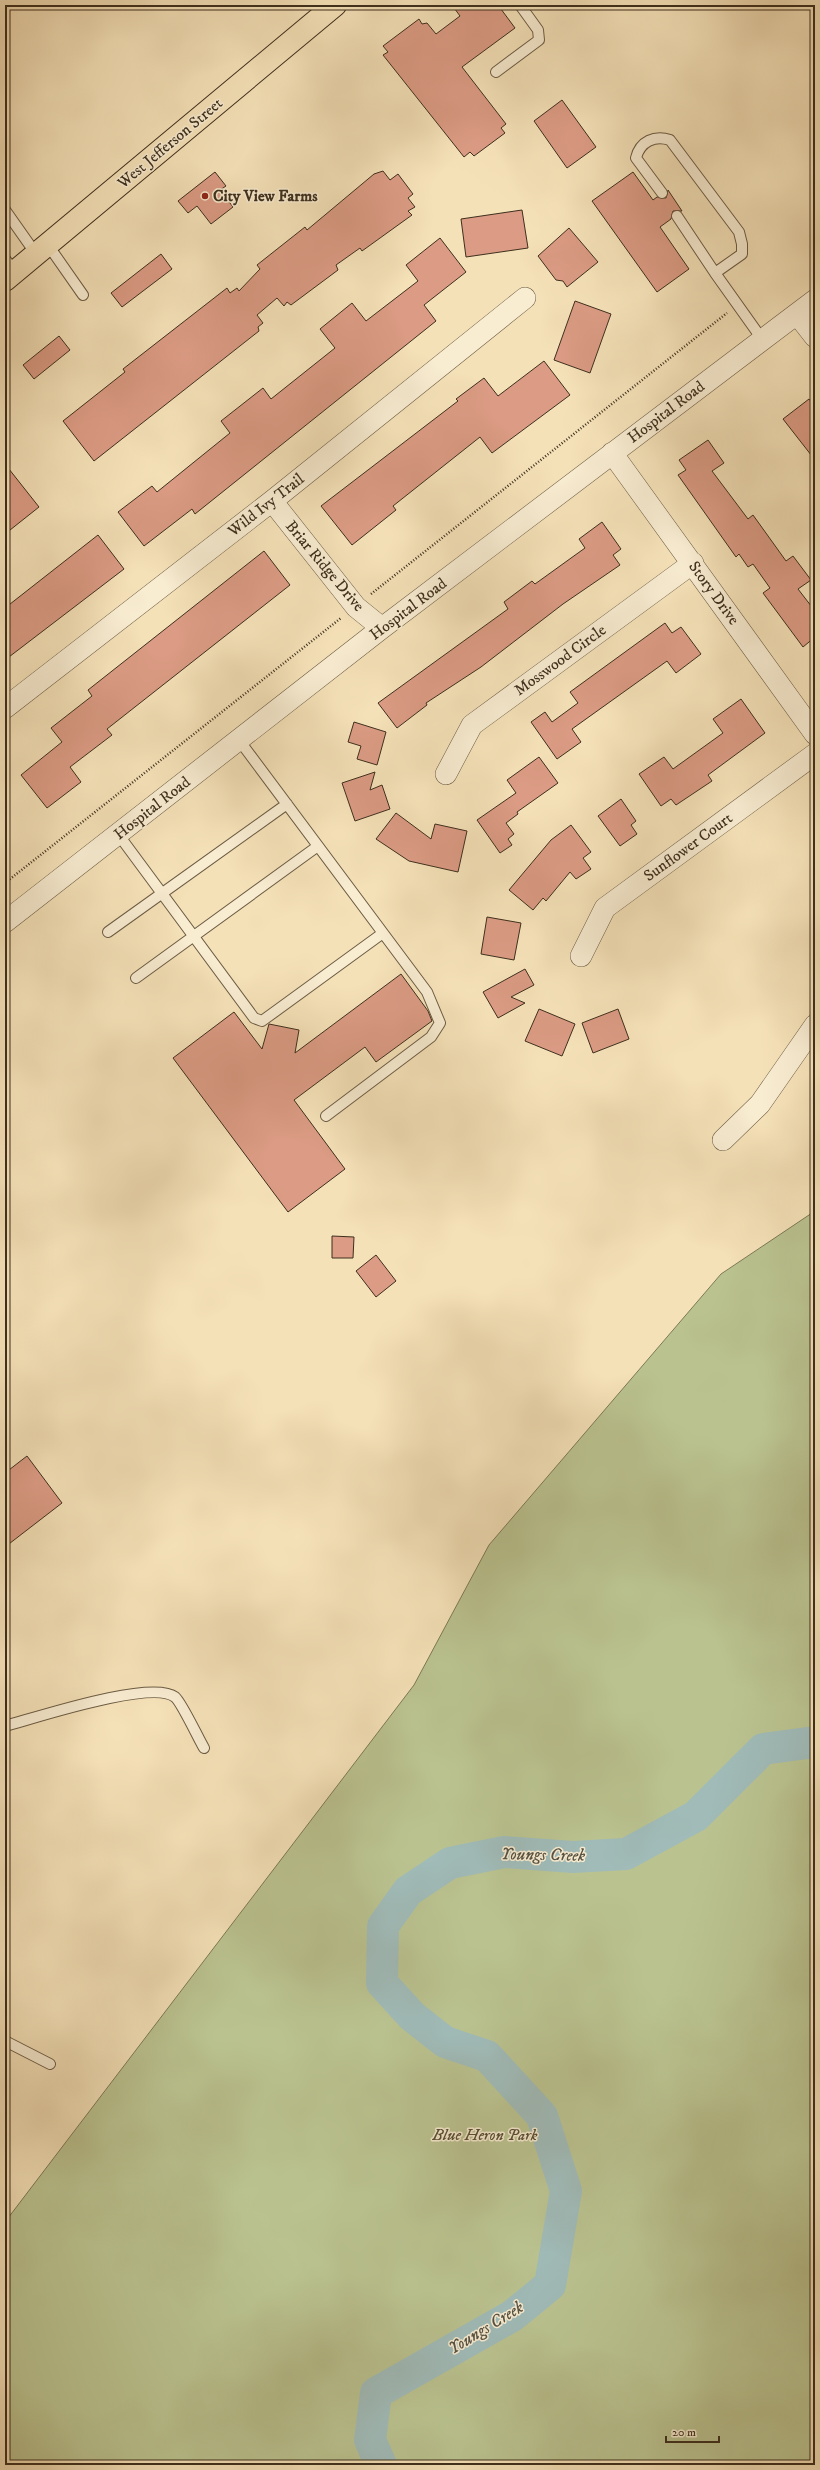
<svg xmlns="http://www.w3.org/2000/svg" width="820" height="2470" font-family="'IM FELL DW Pica',serif">
<style>
.green{fill:#bac390;stroke:#7c7956}
.lines{fill:none;stroke-linecap:round;stroke-linejoin:round}
.river{stroke:#a0bbb8;stroke-width:32}
.building{fill:#db9b84;stroke:#3e2f1d}
.lane-casing{stroke:#6c5c44;stroke-width:12}
.street-casing{stroke:#6c5c44;stroke-width:22}
.primary-casing{stroke:#3e2f1d;stroke-width:24}
.path{stroke:#3e2f1d;stroke-width:2.5;stroke-dasharray:1 2;stroke-linecap:butt}
.lane{stroke:#f8ecd1;stroke-width:10}
.street{stroke:#f8ecd1;stroke-width:21}
.primary{stroke:#f5e1b8;stroke-width:22}
.poi-dot{fill:#8f2418;stroke:#f8ecd1;stroke-width:1.5}
.labels{text-anchor:middle;dominant-baseline:central;stroke-width:3;stroke-linejoin:round;paint-order:stroke}
.street-label{font-size:16px;fill:#3e2f1d;stroke:#f8ecd1}
.poi-label{font-size:16px;font-weight:bold;fill:#3e2f1d;stroke:#f8ecd1;text-anchor:start}
.park-label{font-size:16px;font-style:italic;fill:#574d34;stroke:#f8ecd1}
.water-label{font-size:17px;font-style:italic;fill:#565244;stroke:#f8ecd1}
</style>
<rect width="100%" height="100%" fill="#f5e1b8"/>
<filter id="stains"><feTurbulence type="fractalNoise" baseFrequency=".005" numOctaves="4"/><feColorMatrix values="0 0 0 0 .2 0 0 0 0 .09 0 0 0 0 .02 0 0 0 .5 -.17"/></filter>
<radialGradient id="worn" r=".72"><stop offset=".6" stop-color="#630" stop-opacity="0"/><stop offset="1" stop-color="#630" stop-opacity=".3"/></radialGradient>
<path class="green" d="M815,1211V2465H5V2222L414,1685L489,1545L721,1274Z"/>
<g class="lines">
<path class="river" d="M381,2465L370,2440L376,2393L512,2316L550,2285L566,2191L542,2116L487,2056L445,2042L412,2016L382,1983L383,1926L408,1891L450,1863L504,1852L573,1857L626,1854L696,1816L763,1749L815,1742"/>
</g>
<path class="building" d="M452,5H498L515,28L462,67L506,124L501,128L505,133L474,156L470,152L464,157L383,55L388,52L383,46L419,19L422,24L427,23L436,34L460,16Z
M562,100L596,147L567,168L534,121Z
M383,171L390,180L398,174L413,194L408,198L415,207L408,211L412,215L362,251L360,248L336,265L338,270L291,305L287,302L284,306L277,298L257,315L263,323L258,327L259,331L94,461L63,421L125,372L123,369L227,288L230,293L237,288L239,291L260,269L257,265L305,227L307,230L374,174Z
M215,172L226,186L220,190L233,207L211,224L197,206L188,213L178,201Z
M633,172L653,200L657,197L666,198L668,190L682,211H673L671,219L660,227L689,269L657,292L592,201Z
M522,210L528,248L466,257L461,219Z
M569,228L598,262L567,287L563,281L556,280L538,256Z
M440,238L466,272L424,305L436,321L195,514L192,509L144,546L118,512L152,486L157,492L230,433L221,421L263,388L271,399L335,348L320,329L352,303L366,321L418,281L406,265Z
M161,254L172,269L122,307L111,293Z
M575,301L611,314L590,373L554,360Z
M59,336L70,350L34,379L23,365Z
M544,361L570,395L492,453L480,437L393,506L396,510L352,545L321,506L458,401L456,399L484,378L498,396Z
M809,399L815,407V460L783,419Z
M708,440L724,463L712,471L748,519L753,515L786,561L793,556L811,580L798,589L815,611V637L803,647L763,593L770,588L753,564L748,567L739,554L736,557L678,475L686,470L679,460Z
M5,464L39,507L5,534Z
M602,522L621,549L613,555L620,565L563,604L481,667L426,703L427,705L397,728L378,703L508,609L504,602L532,581L535,584L585,548L579,539Z
M98,535L124,569L5,660V608Z
M264,551L290,585L107,729L112,735L70,767L81,782L47,808L21,775L62,742L51,728L92,696L88,690Z
M665,623L672,633L681,627L701,654L676,673L667,661L572,729L581,742L557,759L531,722L545,712L552,722L578,703L570,692Z
M741,699L765,733L708,775L712,781L676,805L671,799L661,806L639,774L664,757L673,769L723,733L713,719Z
M354,722L386,732L377,765L357,759L361,746L348,742Z
M539,757L558,783L517,812L518,814L506,823L514,834L508,839L512,845L500,853L477,820L516,793L507,780Z
M375,772L370,790L382,785L390,809L355,821L342,783Z
M621,799L636,821L631,825L637,834L620,846L598,816Z
M396,813L431,839L435,824L467,831L458,872L409,861L376,839Z
M571,825L591,852L583,858L591,869L576,879L570,872L546,901L543,898L533,910L509,890L551,840Z
M487,917L521,923L514,960L481,954Z
M525,969L534,985L511,997L525,1003L498,1018L483,992Z
M401,974L428,1011L432,1021L376,1062L365,1047L294,1100L345,1169L288,1212L173,1058L234,1012L262,1049L269,1024L299,1030L295,1053Z
M539,1009L575,1024L562,1056L525,1041Z
M618,1009L629,1039L593,1053L582,1023Z
M332,1236L354,1237L353,1258H332Z
M376,1255L396,1281L376,1297L356,1271Z
M27,1456L62,1503L5,1547V1473Z"/>
<g class="lines">
<g class="lane-casing">
<path id="lane" d="M496,72L539,40L538,30L520,5
M662,193L636,158C640,141 655,135 670,140L739,232L742,244V254L715,273L762,339
M5,210L36,254
M677,216L715,273
M48,245L83,295
M5,259L15,272
M239,740L427,992L440,1023L431,1037L326,1116
M118,834L254,1018L262,1021L383,933
M108,932L287,804
M136,978L318,846
M5,1726C35,1718 152,1679 175,1697C182,1703 198,1738 204,1748
M5,2041L50,2064"/>
</g>
<g class="street-casing">
<path id="street" d="M797,314L815,337
M612,453L815,734
M272,501L356,607L382,628
M5,708L272,501L525,298
M446,774L472,725L693,563
M5,922L382,628L815,300
M581,956L605,908L815,754
M723,1140L760,1104L815,1025"/>
</g>
<g class="primary-casing">
<path id="primary" d="M5,280L335,5"/>
</g>
<path class="path" d="M371,594L727,313
M5,883L341,618"/>
<use href="#lane" class="lane"/>
<use href="#street" class="street"/>
<use href="#primary" class="primary"/>
</g>
<circle class="poi-dot" cx="205" cy="196" r="4"/>
<g class="labels">
<g class="street-label">
<text transform="translate(170 143) rotate(-40)">West Jefferson Street</text>
<text transform="translate(666 412) rotate(-37)">Hospital Road</text>
<text transform="translate(266 505) rotate(-38)">Wild Ivy Trail</text>
<text transform="translate(325 566) rotate(50)">Briar Ridge Drive</text>
<text transform="translate(714 593) rotate(54)">Story Drive</text>
<text transform="translate(408 609) rotate(-37)">Hospital Road</text>
<text transform="translate(560 660) rotate(-36)">Mosswood Circle</text>
<text transform="translate(152 808) rotate(-38)">Hospital Road</text>
<text transform="translate(688 847) rotate(-36)">Sunflower Court</text>
</g>
<g class="poi-label">
<text x="213" y="196">City View Farms</text>
</g>
<g class="park-label">
<text x="485" y="2135">Blue Heron Park</text>
</g>
<g class="water-label">
<text transform="translate(543 1855) rotate(1)">Youngs Creek</text>
<text transform="translate(486 2328) rotate(-32)">Youngs Creek</text>
</g>
</g>
<rect width="820" height="2470" fill="none" stroke="#f5e1b8" stroke-width="20"/>
<rect x="6" y="6" width="808" height="2458" fill="none" stroke="#3e2f1d" stroke-width="2"/>
<rect x="10" y="10" width="800" height="2450" fill="none" stroke="#3e2f1d"/>
<path d="M666 2436v6h53v-6" fill="none" stroke="#3e2f1d" stroke-width="2"/>
<text x="672" y="2436" font-size="12" fill="#3e2f1d" stroke="#f8ecd1" stroke-width="3" paint-order="stroke">20 m</text>
<rect width="100%" height="100%" filter="url(#stains)"/>
<rect width="100%" height="100%" fill="url(#worn)"/>
</svg>
